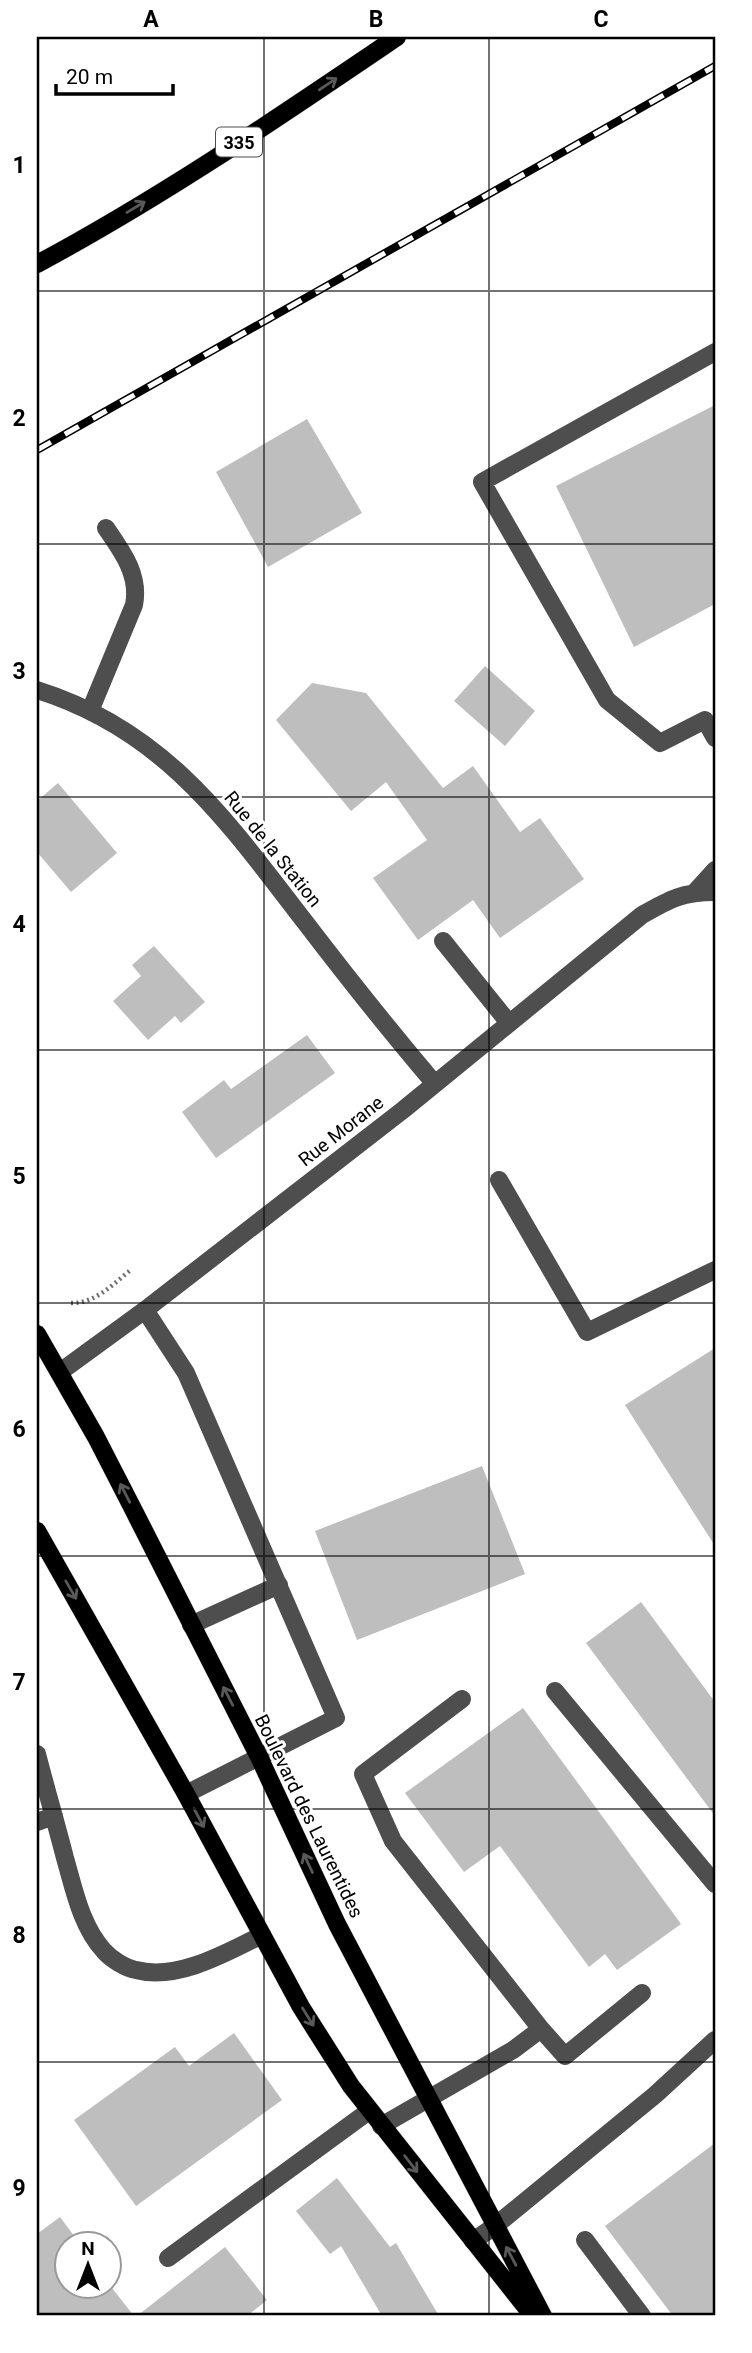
<svg xmlns="http://www.w3.org/2000/svg" width="752" height="2353" font-family="Roboto,sans-serif">
<style>
.building{fill:#bebebe}
.lines{fill:none;stroke-linecap:round;stroke-linejoin:round}
.major-casing{stroke:#dbdbdb;stroke-width:19}
.path{stroke:#707070;stroke-width:4.5;stroke-dasharray:2 3.5;stroke-linecap:butt}
.minor{stroke:#4e4e4e;stroke-width:18}
.major{stroke:#000;stroke-width:18}
.rail-casing{stroke:#000;stroke-width:8}
.rail{stroke:#fff;stroke-width:5;stroke-dasharray:16;stroke-linecap:butt}
.oneway{stroke:#595959}
.grid{fill:none;stroke:#000;stroke-width:2;stroke-opacity:0.55}
.labels{text-anchor:middle;dominant-baseline:central;stroke-width:6;stroke-linejoin:round;paint-order:stroke}
.shield{fill:#fff;stroke:#4c4c4c;stroke-width:2}
.shield-label{font-size:18px;font-weight:bold;fill:#000}
.street-label{font-size:19px;fill:#000;stroke:#fff}
.neatline{fill:none;stroke:#000;stroke-width:2.5}
.grid-label{font-size:23px;text-anchor:middle;font-weight:bold;fill:#000}
</style>
<rect width="100%" height="100%" fill="#fff"/>
<path class="building" d="M715,405V604L634,647L556,486Z
M307,419L362,513L268,567L216,472Z
M485,666L535,711L505,746L454,701Z
M312,683L366,693L443,788L473,766L520,832L540,818L584,879L500,938L473,900L418,940L373,878L427,840L386,782L351,811L276,720Z
M58,783L117,853L71,892L37,852V801Z
M154,946L205,1002L181,1023L175,1016L148,1040L113,1001L141,976L132,965Z
M307,1035L335,1073L216,1158L182,1112L224,1080L231,1089Z
M715,1348V1546L625,1405Z
M482,1466L525,1574L357,1640L315,1531Z
M641,1602L715,1702V1816L586,1643Z
M523,1708L681,1924L617,1970L605,1954L589,1967L500,1846L464,1872L405,1793Z
M234,2033L282,2100L136,2206L74,2120L175,2047L189,2066Z
M715,2143V2316H673L605,2226Z
M337,2178L390,2247L396,2243L439,2316H382L341,2246L330,2254L296,2211Z
M60,2217L80,2244H66V2286H108V2283L134,2316H37V2234Z
M225,2247L267,2300L247,2316H137Z"/>
<g class="lines">
<g class="major-casing">
<path id="major" d="M37,264C162,197 279,117 397,37
M37,1334L96,1437L132,1507L259,1757L337,1924L543,2316
M37,1531L186,1794L301,2007L351,2086L533,2316"/>
</g>
<path class="path" d="M71,1303C95,1304 114,1283 132,1269"/>
<path class="minor" d="M715,352L482,482L607,700L660,743L705,720L715,738
M37,690C165,730 227,821 305,922C347,977 390,1031 435,1084
M90,711L134,605C140,575 122,551 106,528
M695,892L715,870
M443,941L509,1023
M499,1180L587,1332L715,1270
M145,1310L186,1373L336,1718L186,1794
M60,1372L145,1310L403,1110L642,915C670,899 682,892 715,892
M191,1625L279,1585
M555,1691L715,1884
M37,1754C46,1789 56,1823 65,1858C74,1889 81,1926 104,1951C111,1959 125,1968 136,1970C177,1981 226,1953 262,1935
M37,1822L54,1816
M541,2029L565,2056L642,1993
M381,2126L513,2050L541,2029L393,1841L363,1774L462,1699
M585,2240L642,2316
M473,2241L495,2226L655,2095L715,2040
M168,2258L369,2111"/>
<use href="#major" class="major"/>
<g class="rail-casing">
<path id="rail" d="M37,450L715,66"/>
</g>
<use href="#rail" class="rail"/>
</g>
<defs><path id="oneway-shaft" d="M-6 0H5M1.5-3L5.5 0L1.5 3" fill="none" stroke-width="1.6" stroke-linecap="round" stroke-linejoin="round" transform="scale(1.75)"/></defs>
<g class="oneway">
<use href="#oneway-shaft" transform="translate(328 84) rotate(-34)"/>
<use href="#oneway-shaft" transform="translate(136 207) rotate(-31)"/>
<use href="#oneway-shaft" transform="translate(125 1493) rotate(-117)"/>
<use href="#oneway-shaft" transform="translate(71 1590) rotate(60)"/>
<use href="#oneway-shaft" transform="translate(228 1696) rotate(-117)"/>
<use href="#oneway-shaft" transform="translate(199 1818) rotate(62)"/>
<use href="#oneway-shaft" transform="translate(308 1863) rotate(-115)"/>
<use href="#oneway-shaft" transform="translate(308 2017) rotate(58)"/>
<use href="#oneway-shaft" transform="translate(411 2164) rotate(52)"/>
<use href="#oneway-shaft" transform="translate(511 2256) rotate(-118)"/>
</g>
<path class="grid" d="M264,37V2316M489,37V2316M37,291H715M37,544H715M37,797H715M37,1050H715M37,1303H715M37,1556H715M37,1809H715M37,2062H715"/>
<g class="labels">
<rect class="shield" x="216" y="127.5" width="46" height="29" rx="5"/>
<g class="shield-label">
<text x="239" y="142">335</text>
</g>
<g class="street-label">
<text transform="translate(273 849) rotate(51)">Rue de la Station</text>
<text transform="translate(341 1131) rotate(-38)">Rue Morane</text>
<text transform="translate(309 1816) rotate(64)">Boulevard des Laurentides</text>
</g>
</g>
<rect width="752" height="2353" fill="none" stroke="#ffffff" stroke-width="77"/>
<g transform="translate(88 2265)"><circle r="33" fill="#ffffff" stroke="#999999" stroke-width="2"/>
<path d="M0-5L12 26L0 18L-12 26Z" fill="#000000"/>
<text y="-10" font-size="19" font-weight="bold" text-anchor="middle" fill="#000000">N</text>
</g>
<path d="M56 84v10h117v-10" fill="none" stroke="#000000" stroke-width="3.5"/>
<text x="66" y="84" font-size="21" fill="#000000" stroke="#ffffff" stroke-width="5" paint-order="stroke">20 m</text>
<rect x="38" y="38" width="676" height="2276" class="neatline"/>
<g class="grid-label">
<text x="151" y="27">A</text>
<text x="376" y="27">B</text>
<text x="601" y="27">C</text>
<text x="19" y="173">1</text>
<text x="19" y="426">2</text>
<text x="19" y="679">3</text>
<text x="19" y="932">4</text>
<text x="19" y="1184">5</text>
<text x="19" y="1437">6</text>
<text x="19" y="1690">7</text>
<text x="19" y="1943">8</text>
<text x="19" y="2196">9</text>
</g>
</svg>
